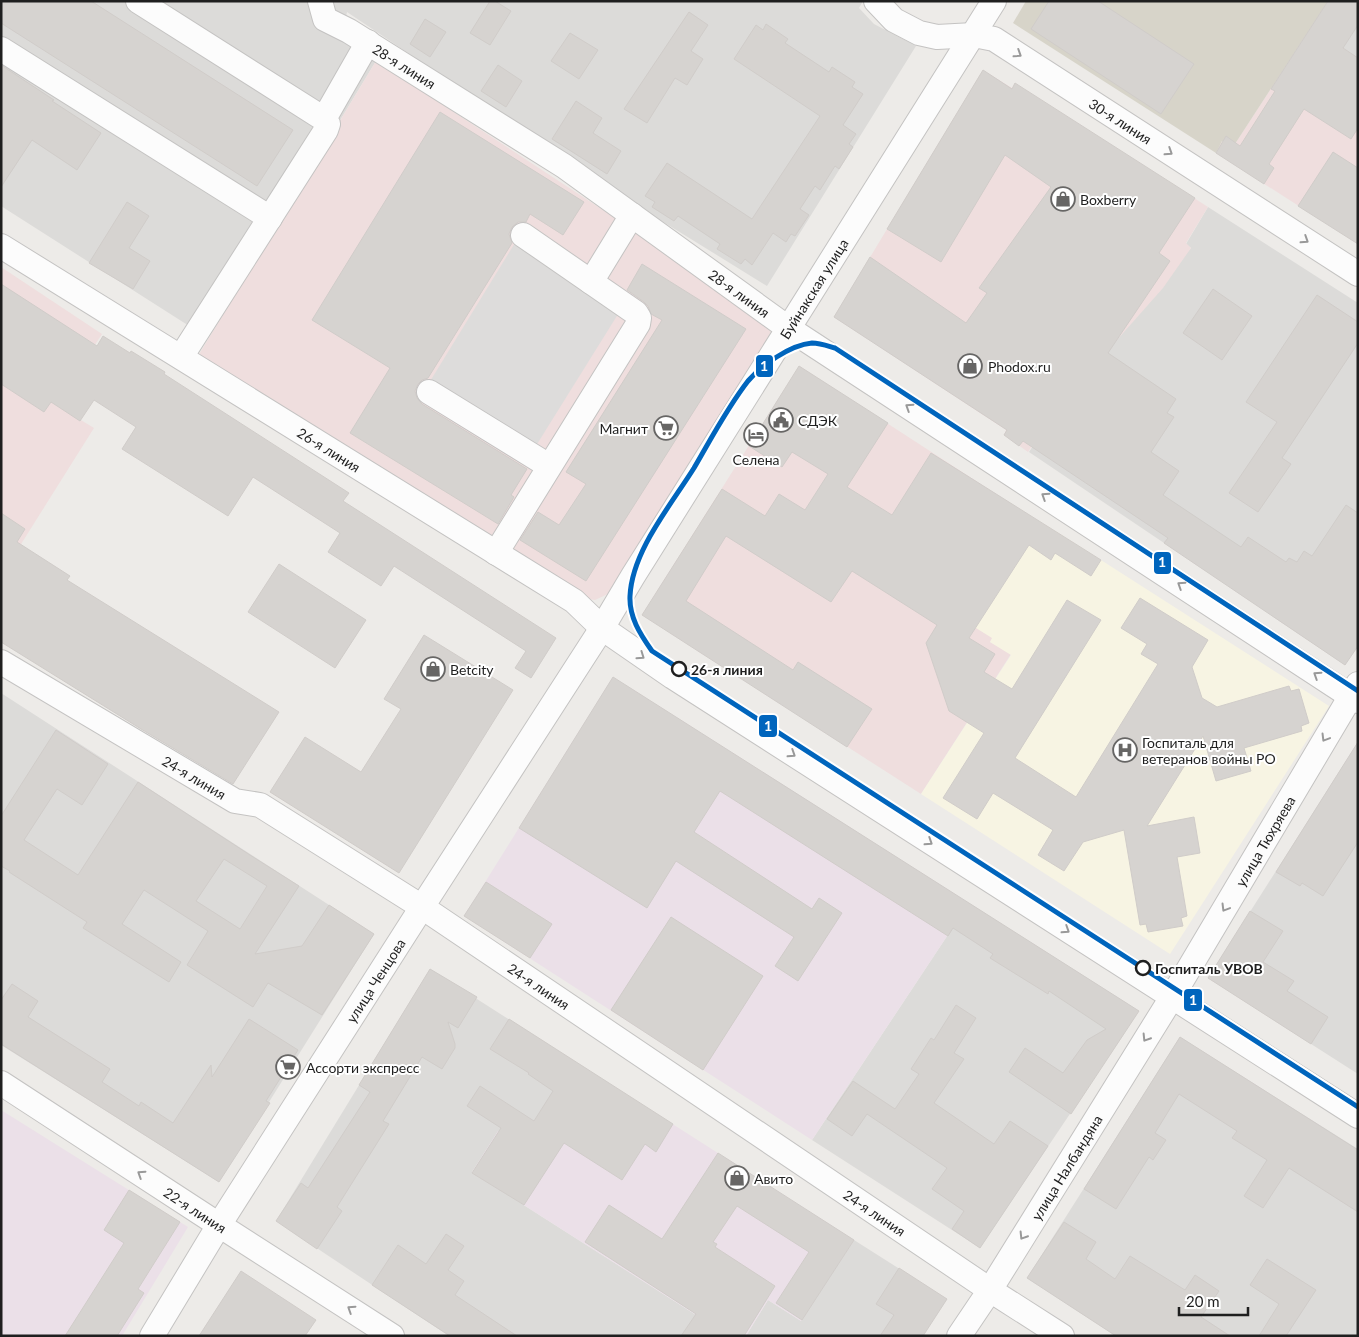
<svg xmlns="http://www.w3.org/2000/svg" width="1359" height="1337" font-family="Lato,sans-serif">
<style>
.residential{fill:#dcdbd9}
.commercial{fill:#efdede}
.industrial{fill:#ebe0e8}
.education{fill:#f7f4e3}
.construction{fill:#d7d4c9}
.parking{fill:#dddcdb}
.building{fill:#d6d3d0;stroke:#d0ccc9;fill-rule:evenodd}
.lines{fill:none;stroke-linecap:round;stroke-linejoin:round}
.minor-casing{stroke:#c4c3c2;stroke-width:26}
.minor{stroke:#fcfcfc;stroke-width:24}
.tram-1-casing{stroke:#fff;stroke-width:9}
.tram-1{stroke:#0065bd;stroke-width:5}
.oneway{stroke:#999}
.stop-dot{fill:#fff;stroke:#1f1f1f;stroke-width:2.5}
.labels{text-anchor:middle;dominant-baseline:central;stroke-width:4;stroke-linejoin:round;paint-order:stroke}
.street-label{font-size:14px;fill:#1f1f1f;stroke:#fff}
.poi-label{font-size:14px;fill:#1f1f1f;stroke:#fff;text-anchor:start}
.stop-label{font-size:14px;font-weight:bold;fill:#1f1f1f;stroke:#fff;text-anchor:start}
.line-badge{stroke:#fff;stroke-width:2}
.badge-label{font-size:14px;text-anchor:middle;font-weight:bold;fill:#fff}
</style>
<rect width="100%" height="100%" fill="#edebe8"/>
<path class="residential" d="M1,1H863L859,8L874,24L916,46L767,286L618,194L347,12L342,37L376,61L208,338L1,206Z
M1358,25V58L1343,48Z
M1208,207L1358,303V645L1345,665L1029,452L1068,392L1191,248L1186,244Z
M1,693L374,934L219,1182L1,1045Z
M1358,742V1074L1208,978Z
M969,903L1139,1011L980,1248L812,1140Z
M430,969L574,1061L520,1145L498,1132L472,1172L729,1336H449L276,1221Z
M1180,1037L1358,1149V1336H1116L1027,1278Z
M854,1240L947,1299L922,1336H746L768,1300L801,1321Z"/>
<path class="commercial" d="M1328,1L1343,48L1358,58V244L1216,153L1222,141L1233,147Z
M376,61L760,313L771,329L769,339L624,578L608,594L595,600L583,598L198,356Z
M983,70L1012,88L1015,83L1208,207L1186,243L1191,248L1163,288L1085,376L1068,392L1028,452L1004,435L1006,430L834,317Z
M1,267L102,334L56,405L94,428L1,576Z
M799,366L1013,505L992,639L990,642L1011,654L921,794L642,615Z"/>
<path class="industrial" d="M613,677L969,903L812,1140L464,916Z
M574,1061L854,1240L801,1321L768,1300L746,1336H729L472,1172L498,1131L519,1144Z
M1,1110L188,1227L122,1336H1Z"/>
<path class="education" d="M1013,505L1065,537L1329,706L1170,954L921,794L1011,655L990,642L992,638L947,610Z"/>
<path class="construction" d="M1026,1H1328L1233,147L1222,141L1216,153L1013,23Z"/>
<path class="parking" d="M518,238L620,311L534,449L429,383Z"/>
<path class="building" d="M1,1H91L293,130L257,186L1,23Z
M490,1H495L511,11L490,45L470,33Z
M1049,1H1098L1194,64L1161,114L1031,29Z
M1328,1H1358V25L1343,48L1358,58V128L1351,139L1304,109L1269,164L1274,168L1264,184L1216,153L1226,136L1240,146L1275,91L1271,89Z
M689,12L708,25L691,51L703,59L687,85L675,78L647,123L624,109Z
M425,19L446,32L430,57L410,44Z
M766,24L788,39L785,43L829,72L832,67L855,82L852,87L863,94L843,125L856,134L849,144L853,147L839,169L835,166L820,190L815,186L800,209L809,215L795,236L791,234L786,242L773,233L752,265L745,259L741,264L717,249L720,244L678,216L674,221L652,207L655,202L645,196L667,163L752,219L820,116L734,59L756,25L763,30Z
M570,33L598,50L579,79L551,61Z
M1,65L54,100L52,101L101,133L77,170L32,140L1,187Z
M498,65L522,81L506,107L481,91Z
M983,70L1012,89L1015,83L1195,198L1159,253L1170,261L1108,353L1176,399L1167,413L1174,417L1151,452L1179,471L1163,495L1241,547L1248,537L1286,562L1289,558L1297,562L1304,551L1312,556L1346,505L1358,513V646L1345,665L1164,543L1168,538L1023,441L1019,446L1004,435L1007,430L834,317L870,257L966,323L987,293L979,288L1051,187L1005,155L941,262L887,229Z
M576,101L602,118L593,133L621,151L607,174L552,139Z
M440,112L584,202L563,235L530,214L526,222H518L512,227L509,234L512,243L428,378L422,380L418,384L415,391L417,398L422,404L527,469L511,495L514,497L498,524L350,433L390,368L312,320Z
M1333,152L1358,168V244L1298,206Z
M127,202L149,216L129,248L150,261L133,289L89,263Z
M642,264L746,329L586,581L520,540L538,512L559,525L586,484L566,472L662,320L651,314L648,306L644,302L627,290Z
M1,284L97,346L103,336L130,353L131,351L165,372L164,374L349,493L343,501L556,638L531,678L515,668L526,651L394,566L381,586L328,552L340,533L253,477L228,516L122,449L136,427L94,400L80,421L51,402L44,412L1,384Z
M1213,289L1252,316L1222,360L1183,333Z
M1317,295L1358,322V343L1282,458L1291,464L1258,512L1229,493L1277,422L1246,402Z
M799,366L888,423L847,487L892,515L931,453L1101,560L1091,576L1055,553L1051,560L1029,545L969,638L995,654L984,672L1012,689L1067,600L1101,620L1015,758L1076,797L1158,664L1141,654L1147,644L1121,628L1140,598L1208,640L1192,667L1202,698L1217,707L1289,686L1291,691L1299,689L1309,723L1301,726L1302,731L1244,748L1251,771L1216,781L1203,736L1147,826L1194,817L1200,853L1177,857L1187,916L1181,918L1183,926L1148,932L1146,924L1140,925L1124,830L1083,842L1064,871L1038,855L1053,830L993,793L977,819L943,798L984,733L949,711L926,643L937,625L852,571L831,602L726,536L686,601L793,670L798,662L872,709L847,747L642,615L722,489L765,516L779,494L805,510L828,474L792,452L782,467L749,446Z
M1,513L25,529L17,542L70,576L67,580L279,712L233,784L141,729L1,642Z
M279,564L366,620L335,668L248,612Z
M424,635L513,690L399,873L270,792L305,737L361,772L401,709L384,699Z
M613,677L1139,1011L1071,1114L1009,1072L1025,1048L1063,1073L1087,1040L1106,1029L1049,991L1048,994L990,958L993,954L953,928L948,936L720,791L694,832L812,909L819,898L842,913L798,981L775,966L794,937L676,861L647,908L519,828Z
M56,730L108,764L82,805L57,789L24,840L78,875L138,782L250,855L299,886L255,954L302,946L329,905L374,934L322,1015L268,983L253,1007L187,965L208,931L144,890L122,924L181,962L169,982L83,928L87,922L9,872L10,871L1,866V816ZM224,859L267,886L240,929L196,901Z
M1358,742V842L1323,896L1302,883L1300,886L1276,872Z
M486,882L552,924L530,958L464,916Z
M1250,911L1283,931L1263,962L1294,981L1287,991L1328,1017L1311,1044L1208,978Z
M671,917L763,976L703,1070L611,1010Z
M430,969L477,997L458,1028L448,1022L455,1044V1048L442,1069L422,1057L383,1121L389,1124L337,1207L342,1211L317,1249L276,1221L301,1183L308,1188L370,1092L359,1085Z
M12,984L38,1001L28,1017L110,1069L102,1082L139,1106L141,1102L173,1123L211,1065L212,1077L249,1019L298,1050L266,1101L270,1103L219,1182L1,1044V1000Z
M956,1005L976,1018L954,1053L964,1059L934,1103L994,1144L1010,1121L1048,1146L980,1248L952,1229L964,1211L932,1189L947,1168L867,1114L852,1136L827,1119L853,1081L895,1109L919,1074L911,1069L931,1038L934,1040Z
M509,1019L673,1124L656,1152L645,1144L622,1180L564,1143L524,1205L472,1173L501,1128L467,1106L480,1086L534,1121L553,1091L528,1074L529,1073L490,1049Z
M1180,1037L1358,1150V1212L1289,1168L1263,1208L1244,1196L1267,1160L1232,1138L1237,1131L1179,1094L1155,1133L1166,1140L1153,1160L1149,1157L1116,1209L1084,1189Z
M718,1153L854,1240L802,1320L776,1303L809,1252L737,1206L713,1242L717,1244L715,1247L775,1286L744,1336H681L696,1314L585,1242L609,1205L662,1239Z
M129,1190L180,1222L138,1289L144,1293L117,1336H65L124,1243L104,1230Z
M1064,1222L1096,1242L1086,1259L1115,1279L1130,1256L1185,1290L1195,1275L1219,1291L1201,1317L1230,1336H1116L1027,1278Z
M446,1234L464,1246L448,1270L464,1281L455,1295L517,1336H450L372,1285L398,1245L426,1264Z
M1267,1259L1316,1290L1286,1336H1259L1279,1304L1250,1285Z
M899,1268L947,1299L923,1336H880L894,1315L876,1304Z
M241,1271L316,1320L305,1336H199Z"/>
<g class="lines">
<g class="minor-casing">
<g id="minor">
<path d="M138,1L324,119L328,124L326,130L181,357"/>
<path id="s1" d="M320,1L325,19L349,31L564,166L788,328L1358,701"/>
<path id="s2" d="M876,1L894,20L919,33L937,37L974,35L994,39L1358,274"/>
<path d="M1,49L270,218"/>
<path d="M324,119L368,42"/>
<path id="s3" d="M1,246L574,601L602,628L673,677L1358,1116"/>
<path d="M591,282L632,215"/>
<path d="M429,392L549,466"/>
<path d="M496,553L638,324L639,318L636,313L523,235"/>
<path id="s4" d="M1,662L235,801L260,805L422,907L990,1290L1062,1336"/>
<path id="s5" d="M1,1083L219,1225L392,1336"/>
<path id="s6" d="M152,1336L219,1225L422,907L602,628L633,576L994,1"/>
<path id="s7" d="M959,1336L990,1290L1172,997L1358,684"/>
</g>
</g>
<use href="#minor" class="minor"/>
<g class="tram-1-casing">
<path id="tram-1" d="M1358,691L835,348C828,346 820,343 812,343C790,345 762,365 748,381C727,408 711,439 694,468C671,505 632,551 630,596C629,617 640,634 652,651L1358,1107"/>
</g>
<use href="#tram-1" class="tram-1"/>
</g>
<defs><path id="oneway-chevron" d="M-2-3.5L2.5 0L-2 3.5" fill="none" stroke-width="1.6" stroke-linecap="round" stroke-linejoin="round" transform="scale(1.25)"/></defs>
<g class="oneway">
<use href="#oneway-chevron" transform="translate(1018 54) rotate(33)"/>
<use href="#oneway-chevron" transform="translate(1169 152) rotate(33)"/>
<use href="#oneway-chevron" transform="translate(1305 240) rotate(33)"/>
<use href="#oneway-chevron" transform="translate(909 407) rotate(-147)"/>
<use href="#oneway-chevron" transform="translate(1045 496) rotate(-147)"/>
<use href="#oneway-chevron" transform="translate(1181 585) rotate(-147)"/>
<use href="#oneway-chevron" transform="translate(641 656) rotate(35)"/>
<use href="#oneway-chevron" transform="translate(1317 675) rotate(-147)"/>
<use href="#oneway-chevron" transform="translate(1325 738) rotate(121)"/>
<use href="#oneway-chevron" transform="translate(792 754) rotate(33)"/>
<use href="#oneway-chevron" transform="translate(929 842) rotate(33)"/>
<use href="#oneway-chevron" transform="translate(1225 908) rotate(121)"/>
<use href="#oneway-chevron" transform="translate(1066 930) rotate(33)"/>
<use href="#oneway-chevron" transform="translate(1146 1038) rotate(122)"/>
<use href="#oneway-chevron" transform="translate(141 1174) rotate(-147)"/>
<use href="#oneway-chevron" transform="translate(1023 1236) rotate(122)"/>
<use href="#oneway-chevron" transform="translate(351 1309) rotate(-147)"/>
</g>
<defs>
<g id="shop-ring" transform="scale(1.25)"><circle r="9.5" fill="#fff" stroke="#676665" stroke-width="1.5"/><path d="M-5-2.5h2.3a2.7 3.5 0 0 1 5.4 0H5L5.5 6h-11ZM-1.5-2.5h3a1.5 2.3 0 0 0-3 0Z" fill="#676665"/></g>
<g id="civic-ring" transform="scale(1.25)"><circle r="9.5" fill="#fff" stroke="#676665" stroke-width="1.5"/><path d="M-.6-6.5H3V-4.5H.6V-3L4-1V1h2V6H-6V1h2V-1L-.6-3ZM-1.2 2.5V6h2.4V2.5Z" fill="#676665"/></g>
<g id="supermarket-ring" transform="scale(1.25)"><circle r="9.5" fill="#fff" stroke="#676665" stroke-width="1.5"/><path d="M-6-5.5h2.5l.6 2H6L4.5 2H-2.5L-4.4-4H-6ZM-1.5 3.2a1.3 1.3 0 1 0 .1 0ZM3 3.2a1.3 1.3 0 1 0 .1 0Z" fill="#676665"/></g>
<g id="hotel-ring" transform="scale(1.25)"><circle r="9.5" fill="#fff" stroke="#676665" stroke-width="1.5"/><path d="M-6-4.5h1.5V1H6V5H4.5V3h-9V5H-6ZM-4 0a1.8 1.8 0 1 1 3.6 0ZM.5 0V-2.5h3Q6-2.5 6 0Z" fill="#676665"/></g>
<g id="hospital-ring" transform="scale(1.25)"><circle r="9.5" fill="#fff" stroke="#676665" stroke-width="1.5"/><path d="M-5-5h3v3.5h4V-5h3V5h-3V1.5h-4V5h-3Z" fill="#676665"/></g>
</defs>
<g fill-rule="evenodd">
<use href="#shop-ring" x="1063" y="199"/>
<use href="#shop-ring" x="970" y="366"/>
<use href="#civic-ring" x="781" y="420"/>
<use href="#supermarket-ring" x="666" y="428"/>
<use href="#hotel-ring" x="756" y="435"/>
<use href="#shop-ring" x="433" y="669"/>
<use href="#hospital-ring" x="1125" y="750"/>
<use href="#supermarket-ring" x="288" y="1067"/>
<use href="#shop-ring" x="737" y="1178"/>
</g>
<g class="stop-dot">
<circle cx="679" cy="669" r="7"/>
<circle cx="1143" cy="968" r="7"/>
</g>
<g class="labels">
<g class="street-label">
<text stroke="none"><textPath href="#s1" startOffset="111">28-я линия</textPath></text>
<text stroke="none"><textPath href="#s2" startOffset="281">30-я линия</textPath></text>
<text stroke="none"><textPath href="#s6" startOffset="1239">Буйнакская улица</textPath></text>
<text stroke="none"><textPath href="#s1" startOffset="516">28-я линия</textPath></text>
<text stroke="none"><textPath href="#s3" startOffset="386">26-я линия</textPath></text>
<text stroke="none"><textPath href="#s4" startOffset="225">24-я линия</textPath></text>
<text stroke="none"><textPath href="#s7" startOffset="582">улица Тюхряева</textPath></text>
<text stroke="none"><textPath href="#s6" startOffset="420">улица Ченцова</textPath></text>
<text stroke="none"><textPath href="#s4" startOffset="630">24-я линия</textPath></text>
<text stroke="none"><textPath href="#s7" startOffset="200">улица Налбандяна</textPath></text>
<text stroke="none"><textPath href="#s5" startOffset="232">22-я линия</textPath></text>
<text stroke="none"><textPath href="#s4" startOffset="1035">24-я линия</textPath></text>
</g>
<g class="poi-label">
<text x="1080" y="199">Boxberry</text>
<text x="988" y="366">Phodox.ru</text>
<text x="798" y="420">СДЭК</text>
<text x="648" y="428" text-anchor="end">Магнит</text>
<text x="756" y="459" text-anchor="middle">Селена</text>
<text x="450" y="669">Betcity</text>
<text x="1142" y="742">Госпиталь для<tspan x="1142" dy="16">ветеранов войны РО</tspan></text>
<text x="306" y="1067">Ассорти экспресс</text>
<text x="754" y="1178">Авито</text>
</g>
<g class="stop-label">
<text x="691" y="669">26-я линия</text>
<text x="1155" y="968">Госпиталь УВОВ</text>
</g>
</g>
<g class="line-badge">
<rect x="755" y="354" width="19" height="24" rx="5" fill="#0065bd"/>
<rect x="1153" y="551" width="19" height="24" rx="5" fill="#0065bd"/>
<rect x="758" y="714" width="20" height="24" rx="5" fill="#0065bd"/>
<rect x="1183" y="988" width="20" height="24" rx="5" fill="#0065bd"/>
</g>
<g class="badge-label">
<text x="764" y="371">1</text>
<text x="1162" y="567">1</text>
<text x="768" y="731">1</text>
<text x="1193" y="1005">1</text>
</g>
<rect width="1359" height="1337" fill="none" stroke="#1f1f1f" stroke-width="5"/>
<path d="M1179 1307v8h69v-8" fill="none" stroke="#1f1f1f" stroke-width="2.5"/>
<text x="1186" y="1307" font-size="15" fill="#1f1f1f" stroke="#ffffff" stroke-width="4" paint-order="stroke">20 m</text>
</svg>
